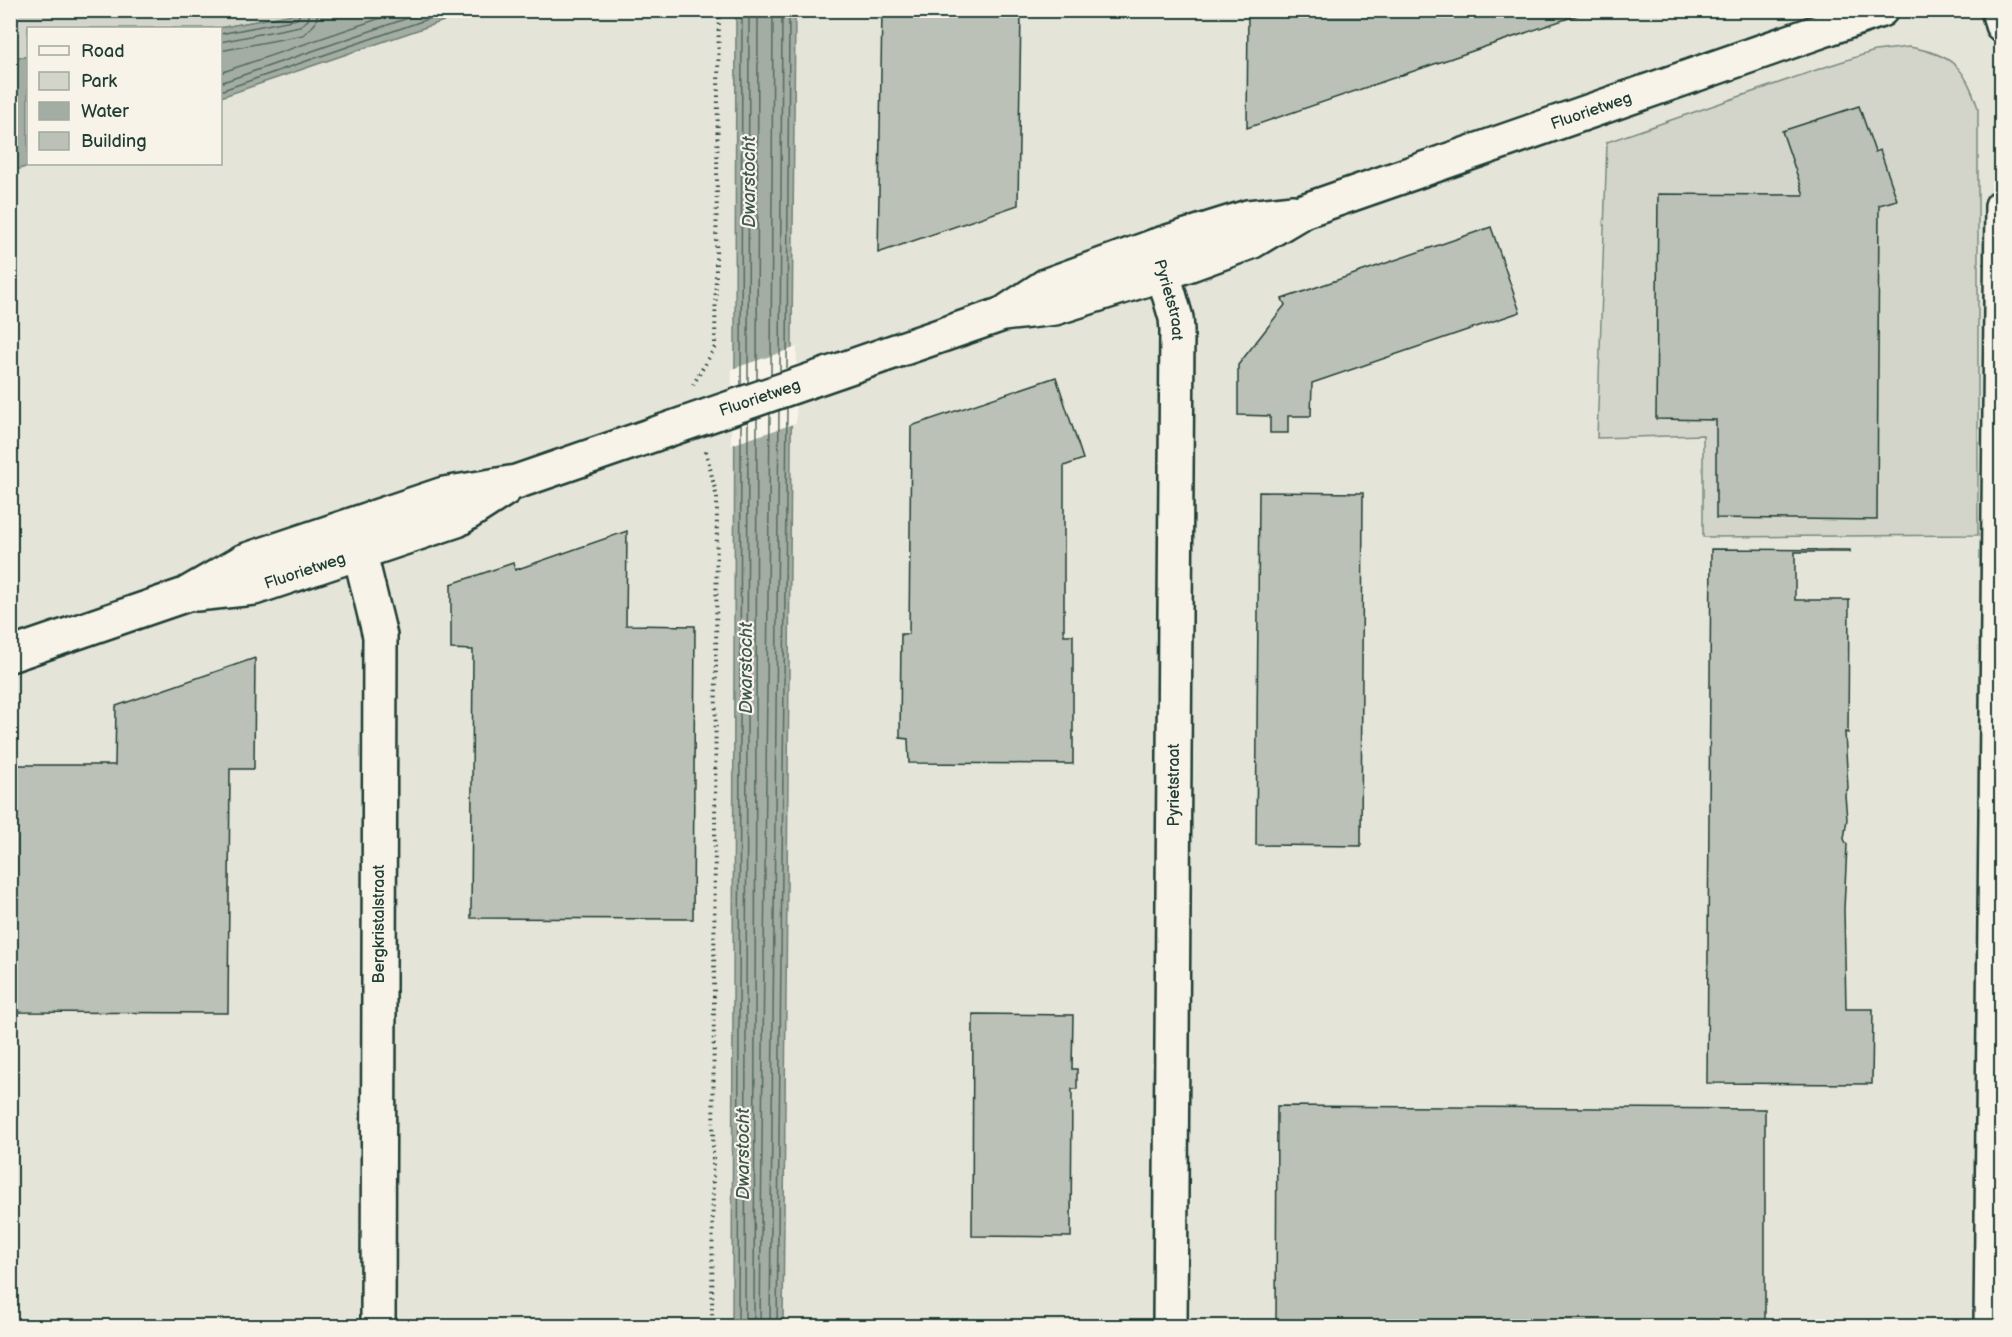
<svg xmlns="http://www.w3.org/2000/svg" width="2012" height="1337" font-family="'Balsamiq Sans',sans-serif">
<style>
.built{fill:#e5e4d9}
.green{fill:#d3d5ca;stroke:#79897f;stroke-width:1.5}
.water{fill:#a4ada3;stroke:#6f8077;stroke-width:1.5}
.pier{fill:#f7f3e8}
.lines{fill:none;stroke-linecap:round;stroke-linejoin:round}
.shore{stroke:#546a60;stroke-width:1.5}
.building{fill:#bbc1b6;stroke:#1f3d34;stroke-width:1.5}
.minor-casing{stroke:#1f3d34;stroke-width:38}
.path{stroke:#1f3d34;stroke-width:4;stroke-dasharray:1.5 4.5;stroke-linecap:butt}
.minor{stroke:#f7f3e8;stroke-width:33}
.labels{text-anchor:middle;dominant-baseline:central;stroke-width:4.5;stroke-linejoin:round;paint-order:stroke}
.street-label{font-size:16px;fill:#1f3d34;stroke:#f7f3e8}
.water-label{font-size:18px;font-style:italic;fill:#405950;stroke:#f7f3e8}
</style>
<rect width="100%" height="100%" fill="#f7f3e8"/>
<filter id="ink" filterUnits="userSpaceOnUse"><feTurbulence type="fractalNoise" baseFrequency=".0167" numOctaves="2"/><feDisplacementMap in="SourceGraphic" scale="12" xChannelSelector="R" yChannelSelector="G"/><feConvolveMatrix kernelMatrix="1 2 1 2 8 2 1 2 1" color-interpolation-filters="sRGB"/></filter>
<g filter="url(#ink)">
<path class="built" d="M389,11H2001V1326H11L10,139L28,164H220L221,68Z"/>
<path class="green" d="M10,11H310L219,28H28V57H11Z
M1909,47C1953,55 1964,66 1978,108V535L1703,537V435L1597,438L1607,142L1828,66L1875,51Z"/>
<path class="water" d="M795,10L783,1326H732L736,11Z
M310,11V10L473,11L221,97L219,28Z
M10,57H28V164H34L11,172Z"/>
<path class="pier" d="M797,347L796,423L731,445L732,369Z"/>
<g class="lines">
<path class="shore" d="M220,34L297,19L302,10
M220,42L300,26L308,20L310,10
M220,51L303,35L315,24L319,10
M220,73L404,10
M220,83L431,10
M220,91L454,10
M787,369L789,10
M780,372L782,10
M771,375L773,10
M757,380L758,10
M748,383L749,10
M741,385L742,10
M738,1326L741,424
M745,1326L748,421
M754,1326L757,418
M760,1326L770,413
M770,1326L779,410
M777,1326L787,408"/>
</g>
<path class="building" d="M882,10H1021L1018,205L878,253Z
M1248,10H1578V15L1247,128Z
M1859,106L1875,152L1880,150L1897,200L1879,205L1877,520L1716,518V420L1656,419L1658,194L1804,195L1782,131Z
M1491,227L1520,312L1312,383L1311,416H1288V433H1270V416L1238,415V365L1285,305L1282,299Z
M1056,377L1083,459L1064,466V635H1073V764L909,763L908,739L900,738L901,634H909L911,426Z
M1259,492L1363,493L1361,846L1256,845Z
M627,531L626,625L695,626L693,919L471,918L473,650L451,649V584L513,563L515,570Z
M1711,549L1850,550V552H1795V600H1849L1848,733L1845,732L1848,788L1845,795L1847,819L1844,839L1847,845L1844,909L1846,1009H1873L1872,1084L1707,1083Z
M255,658L254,769H230L228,1013L10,1012V765H115L116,706Z
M973,1014L1073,1015L1072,1069H1077V1089H1072L1071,1237L972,1236Z
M1277,1106L1765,1109V1326H1276Z"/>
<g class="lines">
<g class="minor-casing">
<g id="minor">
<path d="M1998,10L2002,25"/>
<path id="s1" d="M1155,246L1176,318L1177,330L1170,1326"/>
<path d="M1009,310L1047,285L1155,246L1248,217L1293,212"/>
<path d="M353,525L380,636L378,1326"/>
<path id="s2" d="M196,594L254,588L457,520L505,489"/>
<path id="s3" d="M10,655L185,595L244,561L444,494L516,482L1003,314L1055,308L1163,274L1251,242L1303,211L1881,10"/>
<path d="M1991,1326L2002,206"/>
</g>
</g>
<path class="path" d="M693,385L715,347L719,10
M706,451L717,498L712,1326"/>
<use href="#minor" class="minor"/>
</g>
</g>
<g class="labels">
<g class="street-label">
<text stroke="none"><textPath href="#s3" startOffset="1677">Fluorietweg</textPath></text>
<text stroke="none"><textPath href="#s1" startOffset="56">Pyrietstraat</textPath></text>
<text stroke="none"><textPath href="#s3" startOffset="795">Fluorietweg</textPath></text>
<text stroke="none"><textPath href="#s2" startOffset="112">Fluorietweg</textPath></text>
<text transform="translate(1174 785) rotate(-90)">Pyrietstraat</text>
<text transform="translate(379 924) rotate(-90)">Bergkristalstraat</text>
</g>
<g class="water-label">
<text transform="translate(749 182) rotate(-90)">Dwarstocht</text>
<text transform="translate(746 668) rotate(-90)">Dwarstocht</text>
<text transform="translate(743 1154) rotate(-90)">Dwarstocht</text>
</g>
</g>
<rect width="2012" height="1337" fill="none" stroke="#f7f3e8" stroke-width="36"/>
<rect x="18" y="18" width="1976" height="1301" fill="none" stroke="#1f3d34" stroke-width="2" filter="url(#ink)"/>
<rect x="27" y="27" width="195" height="138" fill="#f7f3e8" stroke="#a1aaa0" stroke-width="1.5"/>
<rect x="39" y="46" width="30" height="9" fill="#f7f3e8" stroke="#a1aaa0" stroke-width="1.5"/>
<text x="81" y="57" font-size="18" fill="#1f3d34">Road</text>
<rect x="39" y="72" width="30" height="18" fill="#d3d5ca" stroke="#a1aaa0" stroke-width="1.5"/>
<text x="81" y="87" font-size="18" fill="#1f3d34">Park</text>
<rect x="39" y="102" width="30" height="18" fill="#a4ada3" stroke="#a1aaa0" stroke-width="1.5"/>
<text x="81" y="117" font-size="18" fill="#1f3d34">Water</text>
<rect x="39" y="132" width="30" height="18" fill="#bbc1b6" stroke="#a1aaa0" stroke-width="1.5"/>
<text x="81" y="147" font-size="18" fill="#1f3d34">Building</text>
</svg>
